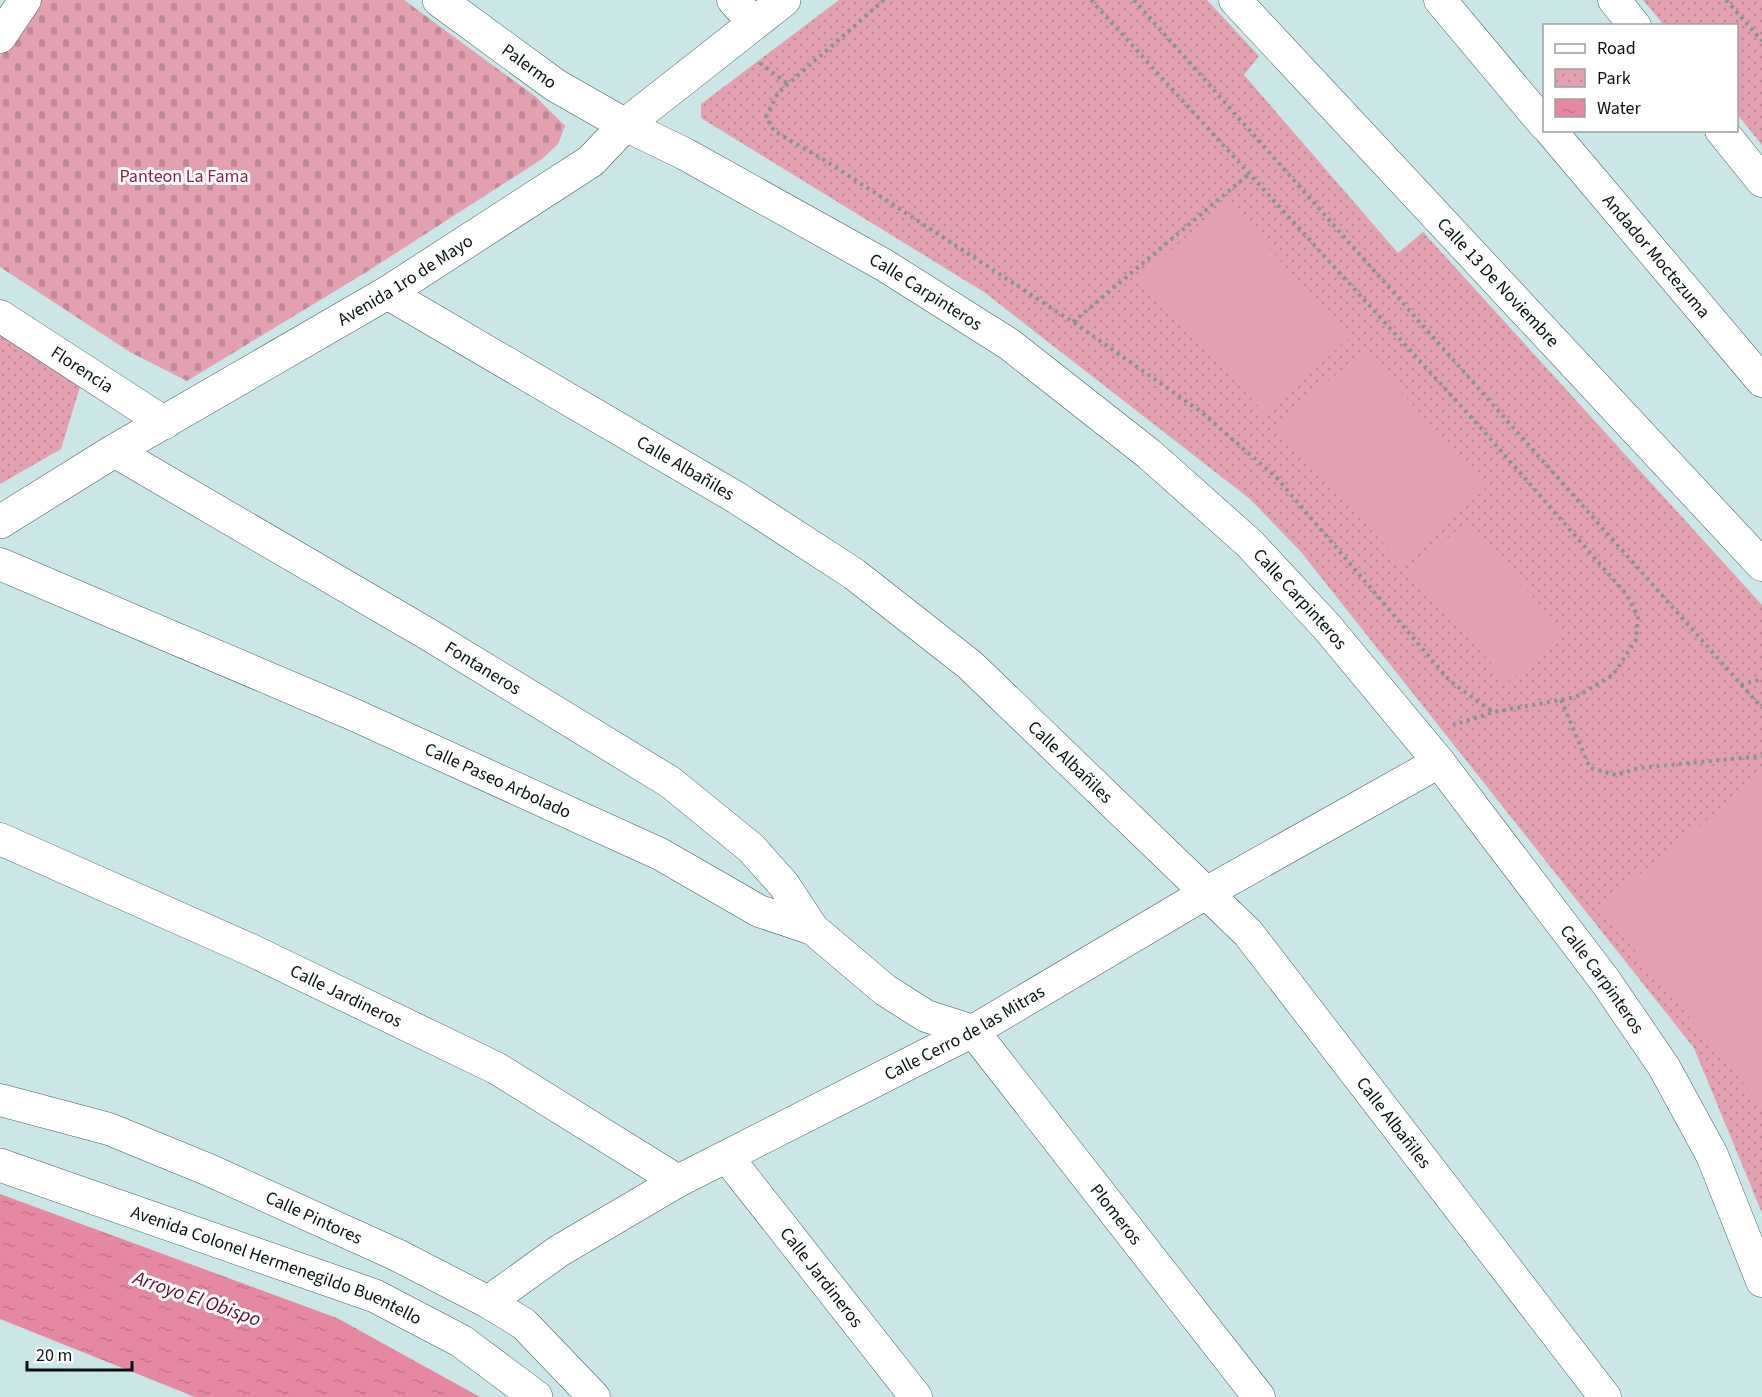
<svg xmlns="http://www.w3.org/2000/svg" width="1762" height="1397" font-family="'Source Sans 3',sans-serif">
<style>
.cemetery{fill:url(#cemetery-stones)}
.park{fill:url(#park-dots)}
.pitch{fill:#e2a0b1}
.water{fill:url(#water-ripples)}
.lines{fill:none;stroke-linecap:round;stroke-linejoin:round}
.street-casing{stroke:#455d5d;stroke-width:33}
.secondary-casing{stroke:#455d5d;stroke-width:34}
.path{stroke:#819595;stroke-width:4;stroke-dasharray:3 4.5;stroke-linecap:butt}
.street{stroke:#fff;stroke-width:32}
.secondary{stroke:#fff;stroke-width:33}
.labels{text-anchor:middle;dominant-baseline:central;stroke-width:6;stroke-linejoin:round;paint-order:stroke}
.street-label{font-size:18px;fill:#081212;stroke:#fff}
.park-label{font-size:18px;fill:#8e1e4a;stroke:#fff}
.water-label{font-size:20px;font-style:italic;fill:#60092e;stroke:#fff}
</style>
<defs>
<pattern id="cemetery-stones" width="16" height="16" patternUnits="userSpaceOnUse" patternTransform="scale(1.5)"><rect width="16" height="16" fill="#e2a0b1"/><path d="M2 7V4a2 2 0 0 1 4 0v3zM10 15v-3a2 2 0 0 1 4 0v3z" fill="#c08997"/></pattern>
<pattern id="park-dots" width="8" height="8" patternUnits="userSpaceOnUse" patternTransform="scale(1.5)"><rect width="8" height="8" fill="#e2a0b1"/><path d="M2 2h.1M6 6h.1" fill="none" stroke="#c08997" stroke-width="1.8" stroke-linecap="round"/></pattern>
<pattern id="water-ripples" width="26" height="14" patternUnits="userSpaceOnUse" patternTransform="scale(1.5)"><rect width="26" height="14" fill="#e788a2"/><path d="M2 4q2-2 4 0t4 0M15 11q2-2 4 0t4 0" fill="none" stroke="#c5748a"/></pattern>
</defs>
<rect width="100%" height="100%" fill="#cbe6e6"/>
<path class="cemetery" d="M39,0H404L536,97L565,126L558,144L542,159L368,271L187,381L130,352L0,267V56Z"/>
<path class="park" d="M839,0H1207L1259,56L1244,75L1398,253L1423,232L1762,605V1213L1694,1048L1301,552L1250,499L984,292L701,118V104Z
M1643,0H1762V145L1737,114L1736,26L1664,25Z
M0,336L80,387L61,449L0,484Z"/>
<path class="pitch" d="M1226,201L1350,337L1265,414L1141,278Z
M1363,350L1487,487L1402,564L1278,427Z
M1466,522L1564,632L1508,682L1409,572Z
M1762,775V1106L1599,907Z"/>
<path class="water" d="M0,1194L337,1318L480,1397H195L0,1319Z"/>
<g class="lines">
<g class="street-casing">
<g id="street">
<path d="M733,0L754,23"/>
<path id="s1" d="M1235,0L1762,565"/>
<path d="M1440,0L1544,124"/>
<path d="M1614,0L1635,26"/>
<path d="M0,37L25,0"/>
<path id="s2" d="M625,125L685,154L884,265L1009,344L1149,454L1249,543L1327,627L1439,762L1606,982L1664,1067L1712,1155L1762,1281"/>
<path id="s3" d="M1550,130L1762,381"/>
<path d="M1721,130L1762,181"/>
<path id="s4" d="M387,293L737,498L854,574L970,665L1248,933L1605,1397"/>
<path id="s5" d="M0,316L165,423"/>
<path id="s6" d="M114,451L431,636L670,782L751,848L784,885L813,929"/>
<path id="s7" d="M0,564L350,713L660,854L759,911L813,929L885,990L926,1016L973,1031L1259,1397"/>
<path id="s8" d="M0,839L251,950L496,1068L678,1181"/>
<path id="s9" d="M0,1100L109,1129L209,1170L397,1255L488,1302L524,1324L594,1397"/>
<path id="s10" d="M727,1157L916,1397"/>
<path id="s11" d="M488,1302L559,1251L678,1181L973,1031L1206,893L1439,762"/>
</g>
</g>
<g class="secondary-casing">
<g id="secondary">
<path id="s12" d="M439,0L555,85L625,125"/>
<path id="s13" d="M0,522L114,451L387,293L591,161L625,125L784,0"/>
<path id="s14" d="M0,1165L375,1296L461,1341L536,1397"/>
</g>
</g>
<path class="path" d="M884,0L778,93L766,117L774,131L826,161L1073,322L1200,411L1276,477L1450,681L1480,703L1494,712
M1091,0L1480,427L1627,595L1638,617L1636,640L1613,675L1576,697L1494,712L1453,725
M1134,0L1762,708
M1726,0L1762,41
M760,63L788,84
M1073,322L1250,173
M1741,685L1762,679
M1561,700L1590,768L1616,775L1638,768L1762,756"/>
<use href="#street" class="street"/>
<use href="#secondary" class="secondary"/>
</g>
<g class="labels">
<g class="street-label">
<text stroke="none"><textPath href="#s12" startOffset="112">Palermo</textPath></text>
<text stroke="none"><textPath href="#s3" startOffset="165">Andador Moctezuma</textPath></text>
<text stroke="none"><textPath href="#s13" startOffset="472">Avenida 1ro de Mayo</textPath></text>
<text stroke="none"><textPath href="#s1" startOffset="386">Calle 13 De Noviembre</textPath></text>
<text stroke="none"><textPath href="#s2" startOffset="344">Calle Carpinteros</textPath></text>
<text stroke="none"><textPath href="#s5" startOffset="98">Florencia</textPath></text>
<text stroke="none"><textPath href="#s4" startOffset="346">Calle Albañiles</textPath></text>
<text stroke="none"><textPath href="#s2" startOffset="830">Calle Carpinteros</textPath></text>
<text stroke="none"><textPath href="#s6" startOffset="428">Fontaneros</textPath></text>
<text stroke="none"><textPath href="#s4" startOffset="832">Calle Albañiles</textPath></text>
<text stroke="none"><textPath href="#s7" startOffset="543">Calle Paseo Arbolado</textPath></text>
<text stroke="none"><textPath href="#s2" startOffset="1316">Calle Carpinteros</textPath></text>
<text stroke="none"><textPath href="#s8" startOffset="380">Calle Jardineros</textPath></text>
<text stroke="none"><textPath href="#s11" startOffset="548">Calle Cerro de las Mitras</textPath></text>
<text stroke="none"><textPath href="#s4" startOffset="1318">Calle Albañiles</textPath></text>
<text stroke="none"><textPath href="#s7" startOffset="1317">Plomeros</textPath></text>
<text stroke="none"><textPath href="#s9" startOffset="336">Calle Pintores</textPath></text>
<text stroke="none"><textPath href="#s14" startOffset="294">Avenida Colonel Hermenegildo Buentello</textPath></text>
<text stroke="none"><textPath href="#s10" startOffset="153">Calle Jardineros</textPath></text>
</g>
<g class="park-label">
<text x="184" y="176">Panteon La Fama</text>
</g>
<g class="water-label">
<text transform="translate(197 1299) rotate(19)">Arroyo El Obispo</text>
</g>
</g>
<rect x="1543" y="24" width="195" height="108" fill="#ffffff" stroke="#9ca0a0" stroke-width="1.5"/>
<rect x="1555" y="44" width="30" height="9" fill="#ffffff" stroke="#9ca0a0" stroke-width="1.5"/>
<text x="1597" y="54" font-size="18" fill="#081212">Road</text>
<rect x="1555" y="69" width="30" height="18" fill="url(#park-dots)" stroke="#9ca0a0" stroke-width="1.5"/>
<text x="1597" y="84" font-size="18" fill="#081212">Park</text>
<rect x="1555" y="99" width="30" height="18" fill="url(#water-ripples)" stroke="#9ca0a0" stroke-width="1.5"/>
<text x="1597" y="114" font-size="18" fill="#081212">Water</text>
<path d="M27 1361v9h105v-9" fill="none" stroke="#081212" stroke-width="3"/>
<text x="36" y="1361" font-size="18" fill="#081212" stroke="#ffffff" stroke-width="4.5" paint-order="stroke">20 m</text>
</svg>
